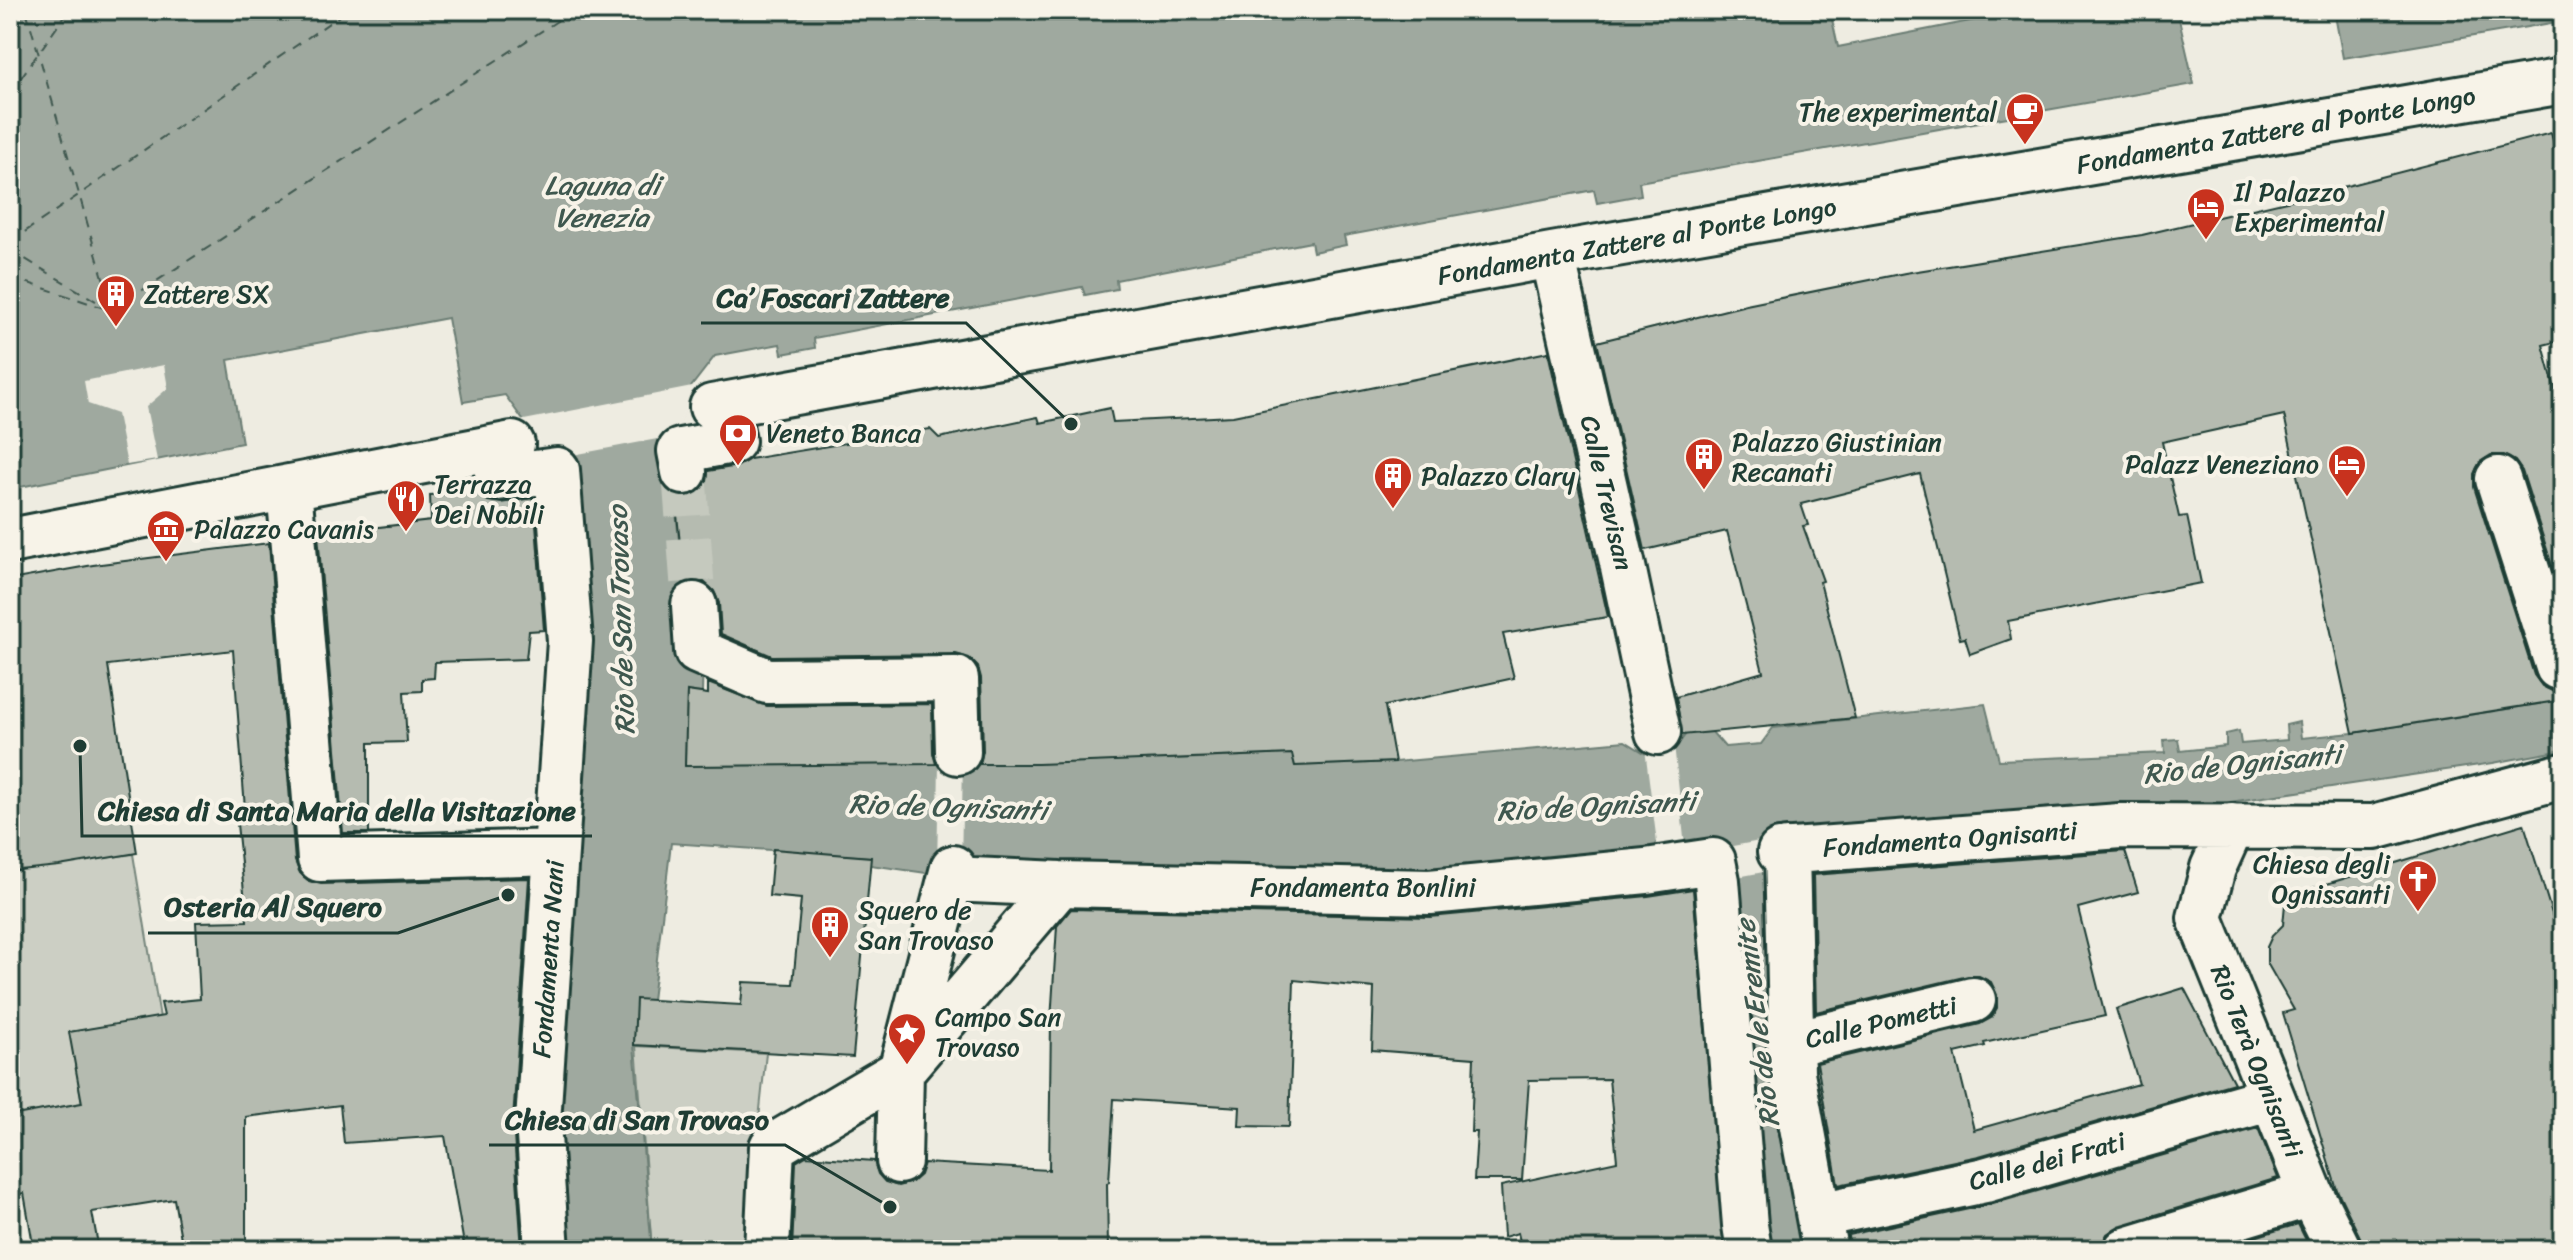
<svg xmlns="http://www.w3.org/2000/svg" width="2573" height="1260" font-family="Sriracha,sans-serif">
<style>
.green{fill:#cccfc4;stroke:#76867c;stroke-width:2}
.water{fill:#9fa99f;stroke:#6c7e74;stroke-width:2}
.pier{fill:#eeece1}
.lines{fill:none;stroke-linecap:round;stroke-linejoin:round}
.ferry{stroke:#3f584f;stroke-width:2;stroke-dasharray:10 8;stroke-linecap:butt}
.building{fill:#b5bbb0;stroke:#1f3d34;stroke-width:2}
.street-tunnel{stroke:#c5c9be;stroke-width:44;stroke-dasharray:44 22;stroke-linecap:butt}
.street-casing{stroke:#1f3d34;stroke-width:50}
.street{stroke:#f7f3e8;stroke-width:44}
.labels{text-anchor:middle;dominant-baseline:central;stroke-width:8;stroke-linejoin:round;paint-order:stroke}
.poi-label{font-size:26px;fill:#1f3d34;stroke:#f7f3e8;text-anchor:start}
.street-label{font-size:26px;fill:#1f3d34;stroke:#f7f3e8}
.water-label{font-size:28px;font-style:italic;fill:#3f584f;stroke:#f7f3e8}
.leader{fill:none;stroke:#1f3d34;stroke-width:3}
.callout-dot{fill:#1f3d34;stroke:#f7f3e8;stroke-width:3}
.callout-label{font-size:28px;text-anchor:middle;font-weight:bold;fill:#1f3d34;stroke:#f7f3e8;stroke-width:8;stroke-linejoin:round;paint-order:stroke}
</style>
<rect width="100%" height="100%" fill="#eeece1"/>
<filter id="ink" filterUnits="userSpaceOnUse"><feTurbulence type="fractalNoise" baseFrequency=".0125" numOctaves="2"/><feDisplacementMap in="SourceGraphic" scale="16" xChannelSelector="R" yChannelSelector="G"/><feConvolveMatrix kernelMatrix="1 2 1 2 8 2 1 2 1" color-interpolation-filters="sRGB"/></filter>
<g filter="url(#ink)">
<path class="green" d="M133,854L160,1018L70,1032L82,1103L10,1116V871Z
M636,1046L766,1053L756,1147L750,1250H652Z"/>
<path class="water" d="M10,10H1830L1838,47L2026,10H2177L2194,84L1639,182L1641,195L1597,203L1594,190L1344,236L1346,245L1313,252L1311,242L1116,280L1117,289L1085,295L1082,287L814,338L815,348L782,354L780,344L715,356L691,387L668,437L686,606L703,659L702,693L687,692L685,766L1176,759L1292,754L1295,766L1395,762L1625,741L1646,754L1674,750L1686,734L1712,732L1725,747L1761,744L1773,728L1985,704L1999,760L2165,753L2164,740L2178,739L2180,751L2226,746V734L2239,731L2241,744L2287,740L2286,725L2299,722L2301,738L2353,733L2563,700V750L2493,763L2156,813L1792,835L1814,1250H1759L1700,852L1684,838L1657,843L1648,860L1296,878L937,868L926,873L870,865V857L671,843L652,1000H637L634,1045L652,1250H564L551,1128L562,457L523,420L505,395L463,402L448,318L228,360L242,443L10,489Z
M2334,10H2563V21L2343,58Z"/>
<path class="pier" d="M164,365L168,388L146,407L157,460L127,465L117,414L88,404L84,381Z
M697,386L673,436L557,458L519,421Z
M1674,744L1684,838L1700,852L1695,853L1683,842L1660,847L1648,860L1657,843L1645,749Z
M963,759L961,868H937L939,764Z
M1792,835L1779,869L1722,880L1706,851Z"/>
<g class="lines">
<path class="ferry" d="M26,10L112,309
M10,93L69,10
M10,242L348,10
M10,250L111,310
M10,277L107,309
M112,310L574,10"/>
</g>
<path class="building" d="M2551,133L2563,177V340L2543,345L2563,418V600L2522,471L2515,461L2504,455H2491L2480,462L2474,474V487L2534,675L2542,686L2552,691H2563V700L2353,733L2284,415L2162,442L2179,517L2187,516L2201,583L2008,621L2011,639L1970,654L1965,638L1960,639L1920,474L1801,504L1808,525L1803,526L1823,581L1820,582L1855,718L1682,735L1676,697L1763,672L1727,531L1645,550L1597,342L1746,305L1905,273L2142,235L2308,196Z
M1548,352L1608,617L1503,634L1514,678L1385,706L1395,762L1295,766L1292,754L1038,764H980L983,751L981,678L978,667L969,658L956,654L772,656L721,634L719,603L714,591L704,582L693,580L684,583L675,495L688,497L700,491L707,481L708,471L738,466L750,459L930,429L939,438L1038,417L1040,423L1110,408L1113,422L1233,416Z
M478,492L488,501L501,503L534,498L544,630L529,631L526,659L435,662L434,678L422,679V691L404,692L407,742L369,743V833H343L318,534L431,521L430,495Z
M269,543L295,861L300,873L309,881L321,884L529,878L513,1121L522,1250H465L445,1136L344,1143L340,1105L246,1117V1250H183L174,1199L92,1212L99,1250H34L24,1193L10,1196V1116L82,1103L69,1032L164,1016L161,1003L200,999L196,922L247,921L236,814L245,809L233,650L108,665L137,853L59,866L10,871V798L19,796L10,739V580L93,565Z
M708,683L767,706L932,704L933,753L936,764L685,766L687,691L708,694Z
M2524,824L2563,949V1250H2364L2361,1239L2337,1190L2283,1013L2294,1010L2267,963V947L2272,936L2283,925L2285,904L2300,892Z
M773,849L871,857L853,1057L634,1045L636,999L741,1005L743,982L793,984L801,899L769,896Z
M2125,851L2138,892L2078,908L2105,1016L1984,1043L1985,1046L1955,1053L1974,1130L2139,1084L2116,1009L2184,988L2234,1083L1979,1156L1838,1185L1817,1063L1980,1024L1991,1018L1997,1008V995L1991,982L1979,976H1968L1816,1012L1813,875Z
M1693,889L1724,1250H1522L1518,1233L1504,1237L1501,1186L1617,1161L1609,1079L1529,1080L1522,1180H1474L1477,1132H1471L1474,1058L1372,1050L1374,988L1294,980L1289,1127L1239,1126L1240,1107L1114,1099L1109,1182L1107,1183L1108,1250H792L796,1162L806,1156L874,1161L878,1174L885,1182L898,1186L912,1182L920,1175L924,1163L1049,1170L1051,1021L1057,926L1071,909L1430,917L1648,896Z
M2258,1128L2278,1178L2119,1226L2107,1234L2102,1244V1250H1849L1848,1235L1992,1204Z
M2298,1224L2311,1250H2212Z"/>
<g class="lines">
<path class="street-tunnel" d="M684,472L694,605"/>
<g class="street-casing">
<path id="street" d="M1552,255L1622,562L1658,732
M712,407L1552,255L2563,81
M493,448L498,478L557,470L570,641L538,1122L547,1250
M684,472L680,451L733,441L726,405
M2498,479L2558,667
M289,487L320,859L555,852
M10,541L512,444
M694,605L697,651L767,681L956,679L958,752
M2232,826L2213,868L2200,918L2311,1194L2339,1250
M1787,851L1792,1073L1825,1250
M1780,852L2120,826L2374,827L2563,776
M951,879L1060,884L1430,892L1646,871L1713,861L1717,881L1745,1225L1749,1250
M1790,1044L1973,1000
M899,1161L901,1071L1060,884
M1819,1215L1985,1180L2272,1098
M767,1250L772,1147L901,1071L953,868
M2126,1250L2311,1194"/>
</g>
<use href="#street" class="street"/>
</g>
</g>
<defs>
<g id="cafe-pin" transform="scale(2)"><path d="M0 17L-7.5 6A9.5 9.5 0 1 1 7.5 6Z" fill="#c8321e" stroke="#f7f3e8"/><path d="M-5.5-4.5H6V0H3Q3 3.5 0 3.5H-2.5Q-5.5 3.5-5.5 0ZM3-3.2v2h1.7v-2ZM-6 4.5H4V6H-6Z" fill="#fff"/></g>
<g id="hotel-pin" transform="scale(2)"><path d="M0 17L-7.5 6A9.5 9.5 0 1 1 7.5 6Z" fill="#c8321e" stroke="#f7f3e8"/><path d="M-6-4.5h1.5V1H6V5H4.5V3h-9V5H-6ZM-4 0a1.8 1.8 0 1 1 3.6 0ZM.5 0V-2.5h3Q6-2.5 6 0Z" fill="#fff"/></g>
<g id="building-pin" transform="scale(2)"><path d="M0 17L-7.5 6A9.5 9.5 0 1 1 7.5 6Z" fill="#c8321e" stroke="#f7f3e8"/><path d="M-4-6H4V6H1V3H-1V6H-4ZM-2.5-4.3h1.7v1.8h-1.7ZM.8-4.3h1.7v1.8H.8ZM-2.5-1h1.7V.8h-1.7ZM.8-1h1.7V.8H.8Z" fill="#fff"/></g>
<g id="bank-pin" transform="scale(2)"><path d="M0 17L-7.5 6A9.5 9.5 0 1 1 7.5 6Z" fill="#c8321e" stroke="#f7f3e8"/><path d="M-6-4H6V4H-6ZM0-2.3a2.3 2.3 0 1 0 0 4.6a2.3 2.3 0 1 0 0-4.6Z" fill="#fff"/></g>
<g id="restaurant-pin" transform="scale(2)"><path d="M0 17L-7.5 6A9.5 9.5 0 1 1 7.5 6Z" fill="#c8321e" stroke="#f7f3e8"/><path d="M-5-6h1v4h1v-4h1v4h1v-4h1v5L-1.5 .5V6h-2V.5L-5-1ZM5-6V6H3V1.5H1.5Q1.5-4 5-6Z" fill="#fff"/></g>
<g id="museum-pin" transform="scale(2)"><path d="M0 17L-7.5 6A9.5 9.5 0 1 1 7.5 6Z" fill="#c8321e" stroke="#f7f3e8"/><path d="M0-6L6-3V-2H-6V-3ZM-5-1h2V3h-2ZM-1-1h2V3h-2ZM3-1h2V3H3ZM-6 4H6V6H-6Z" fill="#fff"/></g>
<g id="church-pin" transform="scale(2)"><path d="M0 17L-7.5 6A9.5 9.5 0 1 1 7.5 6Z" fill="#c8321e" stroke="#f7f3e8"/><path d="M-1.2-6h2.4v3.5h3.3v2.4h-3.3V6h-2.4V-.1h-3.3v-2.4h3.3Z" fill="#fff"/></g>
<g id="sight-pin" transform="scale(2)"><path d="M0 17L-7.5 6A9.5 9.5 0 1 1 7.5 6Z" fill="#c8321e" stroke="#f7f3e8"/><path d="M0-6L1.8-2.2L6-1.7L2.9 1.2L3.7 5.4L0 3.3L-3.7 5.4L-2.9 1.2L-6-1.7L-1.8-2.2Z" fill="#fff"/></g>
</defs>
<g fill-rule="evenodd">
<use href="#cafe-pin" x="2025" y="112"/>
<use href="#hotel-pin" x="2206" y="207"/>
<use href="#building-pin" x="116" y="294"/>
<use href="#bank-pin" x="738" y="433"/>
<use href="#building-pin" x="1704" y="457"/>
<use href="#hotel-pin" x="2347" y="464"/>
<use href="#building-pin" x="1393" y="476"/>
<use href="#restaurant-pin" x="406" y="499"/>
<use href="#museum-pin" x="166" y="529"/>
<use href="#church-pin" x="2418" y="879"/>
<use href="#building-pin" x="830" y="925"/>
<use href="#sight-pin" x="907" y="1032"/>
</g>
<g class="labels">
<g class="poi-label">
<text x="1997" y="112" text-anchor="end">The experimental</text>
<text x="2234" y="192">Il Palazzo<tspan x="2234" dy="30">Experimental</tspan></text>
<text x="144" y="294">Zattere SX</text>
<text x="766" y="433">Veneto Banca</text>
<text x="1732" y="442">Palazzo Giustinian<tspan x="1732" dy="30">Recanati</tspan></text>
<text x="2319" y="464" text-anchor="end">Palazz Veneziano</text>
<text x="1421" y="476">Palazzo Clary</text>
<text x="434" y="484">Terrazza<tspan x="434" dy="30">Dei Nobili</tspan></text>
<text x="194" y="529">Palazzo Cavanis</text>
<text x="2390" y="864" text-anchor="end">Chiesa degli<tspan x="2390" dy="30">Ognissanti</tspan></text>
<text x="858" y="910">Squero de<tspan x="858" dy="30">San Trovaso</tspan></text>
<text x="935" y="1017">Campo San<tspan x="935" dy="30">Trovaso</tspan></text>
</g>
<g class="street-label">
<text transform="translate(2276 130) rotate(-10)">Fondamenta Zattere al Ponte Longo</text>
<text transform="translate(1637 241) rotate(-10)">Fondamenta Zattere al Ponte Longo</text>
<text transform="translate(1607 493) rotate(77)">Calle Trevisan</text>
<text transform="translate(1950 839) rotate(-4)">Fondamenta Ognisanti</text>
<text x="1363" y="887">Fondamenta Bonlini</text>
<text transform="translate(548 959) rotate(-86)">Fondamenta Nani</text>
<text transform="translate(1881 1022) rotate(-13)">Calle Pometti</text>
<text transform="translate(2257 1061) rotate(68)">Rio Terà Ognisanti</text>
<text transform="translate(2047 1161) rotate(-15)">Calle dei Frati</text>
</g>
<g class="water-label">
<text x="602" y="185">Laguna di<tspan x="602" dy="32">Venezia</tspan></text>
<text transform="translate(621 620) rotate(-92)">Rio de San Trovaso</text>
<text transform="translate(2242 764) rotate(-6)">Rio de Ognisanti</text>
<text transform="translate(1596 806) rotate(-3)">Rio de Ognisanti</text>
<text transform="translate(948 807) rotate(2)">Rio de Ognisanti</text>
<text transform="translate(1757 1023) rotate(-97)">Rio de le Eremite</text>
</g>
</g>
<path class="leader" d="M1071 424L966 323H701M80 746L82 836H592M508 895L398 933H148M890 1207L785 1145H489"/>
<g class="callout-dot">
<circle cx="1071" cy="424" r="8"/>
<circle cx="80" cy="746" r="8"/>
<circle cx="508" cy="895" r="8"/>
<circle cx="890" cy="1207" r="8"/>
</g>
<g class="callout-label">
<text x="833" y="307">Ca’ Foscari Zattere</text>
<text x="337" y="820">Chiesa di Santa Maria della Visitazione</text>
<text x="273" y="916">Osteria Al Squero</text>
<text x="637" y="1129">Chiesa di San Trovaso</text>
</g>
<rect width="2573" height="1260" fill="none" stroke="#f7f3e8" stroke-width="40"/>
<rect x="20" y="20" width="2533" height="1220" fill="none" stroke="#1f3d34" stroke-width="3" filter="url(#ink)"/>
</svg>
